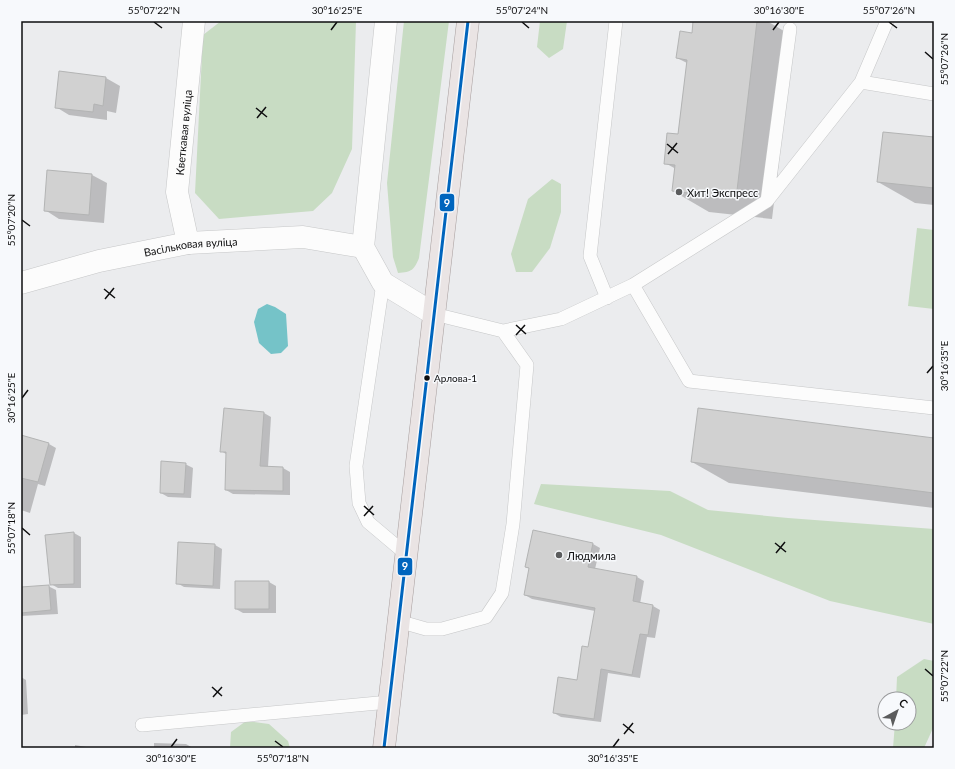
<svg xmlns="http://www.w3.org/2000/svg" width="955" height="769" font-family="Lato,sans-serif">
<style>
.green{fill:#c8dcc3}
.water{fill:#75c3c8}
.shadow{fill:#0003}
.building{fill:#d1d1d1;stroke:#b3b4b4}
.lines{fill:none;stroke-linecap:round;stroke-linejoin:round}
.lane-casing{stroke:#c6c7c8;stroke-width:14}
.street-casing{stroke:#c6c7c8;stroke-width:23}
.primary-casing{stroke:#a79e9e;stroke-width:23}
.lane{stroke:#fcfcfc;stroke-width:13}
.street{stroke:#fcfcfc;stroke-width:22}
.primary{stroke:#eae4e4;stroke-width:22}
.bus-1-casing{stroke:#f7f9fc;stroke-width:6}
.bus-1{stroke:#0065bd;stroke-width:3}
.ticks{fill:none;stroke:#0e0e0f;stroke-width:1.5}
.poi-dot{fill:#5b5c5d;stroke:#f7f9fc;stroke-width:1.5}
.bus-dot{fill:#0e0e0f;stroke:#f7f9fc;stroke-width:1.5}
.labels{text-anchor:middle;dominant-baseline:central;stroke-width:3;stroke-linejoin:round;paint-order:stroke}
.bus-label{font-size:10px;fill:#0e0e0f;stroke:#f7f9fc;text-anchor:start}
.street-label{font-size:11px;fill:#0e0e0f;stroke:#f7f9fc}
.poi-label{font-size:11px;fill:#0e0e0f;stroke:#f7f9fc;text-anchor:start}
.line-badge{stroke:#f7f9fc;stroke-width:1.5}
.badge-label{font-size:11px;text-anchor:middle;font-weight:bold;fill:#fff}
.neatline{fill:none;stroke:#0e0e0f;stroke-width:1.5}
.ticks-label{font-size:10px;text-anchor:middle;fill:#0e0e0f}
</style>
<rect width="100%" height="100%" fill="#ebecee"/>
<path class="green" d="M221,21H356L352,149L332,193L313,211L219,219L195,193L203,35Z
M404,21H449L419,258C414,270 412,272 398,273L393,257L387,183Z
M540,21H567L563,49L549,58L537,47Z
M552,179L561,184V212L550,248L532,272H516L511,254L528,199Z
M917,228L934,230V309L908,306Z
M541,484L670,491L708,510L788,518L934,529V624L830,601L661,535L534,504Z
M924,659L934,661V726L924,748H893L895,723H909V699H896L897,677Z
M246,721L269,724L288,741L290,748H230L231,732Z"/>
<path class="water" d="M267,304L275,307L286,314L288,346L281,353L271,354L259,343L254,322L258,309Z"/>
<path class="shadow" d="M694,21H767L794,37L772,219L709,212L673,191L676,169L665,163L678,135L687,63L677,58L693,34Z
M60,72L106,78L120,86L116,113L107,111V120L69,115L56,107Z
M934,138V205L915,203L878,182Z
M92,175L107,183L104,223L59,219L45,210Z
M224,410L264,413L271,417L268,467L283,468L290,472V495L233,494L226,490V454L221,451Z
M21,436L49,444L56,448L45,486L38,484L30,513L21,510Z
M934,439V508L729,483L692,462Z
M185,464L193,468L191,498L168,497L161,493Z
M74,533L81,537V588H58L51,584Z
M593,544L600,548L595,569L637,577L644,581L640,604L653,606L660,610L655,638L647,637L640,678L608,673L601,722L561,717L554,713L578,681L589,648L595,611L532,599L525,595L530,569L526,567Z
M215,545L222,549L220,589L184,587L177,583Z
M269,582L276,586V613H243L236,609Z
M48,586L56,590L58,614L21,616V588Z
M21,677L26,680L28,714L21,715Z
M154,743L186,744L193,748H154Z
M75,745L92,748H75Z"/>
<path class="building" d="M693,21H757L736,199L672,191L675,165L664,164L667,133L678,134L687,60L676,58L680,31L692,33Z
M59,71L106,77L103,106L94,104L93,112L55,108Z
M883,132L934,137V188L877,182Z
M47,170L92,174L89,215L44,211Z
M224,408L264,412L260,466L283,467V491L225,490L226,452H220Z
M698,408L934,438V493L691,462Z
M21,435L49,443L38,482L21,478Z
M161,461L186,463L184,494L160,493Z
M533,530L593,543L588,567L637,576L633,601L653,605L648,635L640,634L632,675L601,669L594,719L553,713L558,677L577,680L582,646L588,647L595,608L524,595L529,568L525,567Z
M74,532V584L50,585L45,535Z
M178,542L215,544L213,586L176,584Z
M235,581H269V609H235Z
M49,585L51,610L21,613V587Z"/>
<g class="lines">
<g class="lane-casing">
<path id="lane" d="M861,82L934,94
M767,201L790,29
M383,283L356,466L359,503L368,522L406,554
M633,285L689,381L934,408
M607,298L590,256L616,21
M434,314L503,331L561,319L633,285L767,201L861,82L887,21
M398,621L426,629H442L486,617L502,593L513,524L527,365L503,331
M142,725L389,702"/>
</g>
<g class="street-casing">
<g id="street">
<path d="M386,21L363,247L383,283L434,314"/>
<path id="s1" d="M188,243L177,192L194,21"/>
<path id="s2" d="M21,283L99,261L188,243L303,237L363,247"/>
</g>
</g>
<g class="primary-casing">
<path id="primary" d="M384,748L468,21"/>
</g>
<use href="#lane" class="lane"/>
<use href="#street" class="street"/>
<use href="#primary" class="primary"/>
<g class="bus-1-casing">
<path id="bus-1" d="M384,748L468,21"/>
</g>
<use href="#bus-1" class="bus-1"/>
</g>
<path class="ticks" d="M154,22L162,28M522,22L529,28M889,22L897,28M331,30L337,22M773,30L779,22M925,52L933,59M256,108L267,117M257,118L266,107M667,144L678,153M668,154L677,143M22,220L30,226M104,289L115,298M105,299L114,288M516,325L526,334M516,335L525,325M927,373L933,366M22,398L28,390M364,506L374,515M364,516L373,506M22,528L30,535M775,543L786,552M776,553L785,542M925,669L933,676M212,687L222,696M213,697L222,687M623,724L634,733M624,734L633,723M275,741L283,747M171,747L177,739M613,747L619,739"/>
<g class="poi-dot">
<circle cx="679" cy="192" r="4"/>
<circle cx="559" cy="555" r="4"/>
</g>
<circle class="bus-dot" cx="427" cy="378" r="3.5"/>
<g class="labels">
<g class="bus-label">
<text x="434" y="378">Арлова-1</text>
</g>
<g class="street-label">
<text stroke="none"><textPath href="#s1" startOffset="112">Кветкавая вуліца</textPath></text>
<text stroke="none"><textPath href="#s2" startOffset="174">Васільковая вуліца</textPath></text>
</g>
<g class="poi-label">
<text x="687" y="192">Хит! Экспресс</text>
<text x="567" y="555">Людмила</text>
</g>
</g>
<g class="line-badge">
<rect x="439" y="193" width="16" height="19" rx="4" fill="#0065bd"/>
<rect x="397" y="557" width="16" height="19" rx="4" fill="#0065bd"/>
</g>
<g class="badge-label">
<text x="447" y="207">9</text>
<text x="405" y="570">9</text>
</g>
<rect width="955" height="769" fill="none" stroke="#f7f9fc" stroke-width="44"/>
<g transform="translate(897 711) rotate(40)"><circle r="19" fill="#f7f9fc" stroke="#9a9b9d"/>
<path d="M0-3L7 15L0 10L-7 15Z" fill="#5b5c5d"/>
<text y="-6" font-size="11" font-weight="bold" text-anchor="middle" fill="#0e0e0f">С</text>
</g>
<rect x="22" y="22" width="911" height="725" class="neatline"/>
<g class="ticks-label">
<text x="154" y="14">55°07'22"N</text>
<text x="337" y="14">30°16'25"E</text>
<text x="522" y="14">55°07'24"N</text>
<text x="779" y="14">30°16'30"E</text>
<text x="889" y="14">55°07'26"N</text>
<text transform="translate(944 59) rotate(-90)" y="4">55°07'26"N</text>
<text transform="translate(11 220) rotate(-90)" y="4">55°07'20"N</text>
<text transform="translate(944 366) rotate(-90)" y="4">30°16'35"E</text>
<text transform="translate(11 398) rotate(-90)" y="4">30°16'25"E</text>
<text transform="translate(11 528) rotate(-90)" y="4">55°07'18"N</text>
<text transform="translate(944 676) rotate(-90)" y="4">55°07'22"N</text>
<text x="171" y="762">30°16'30"E</text>
<text x="283" y="762">55°07'18"N</text>
<text x="613" y="762">30°16'35"E</text>
</g>
</svg>
